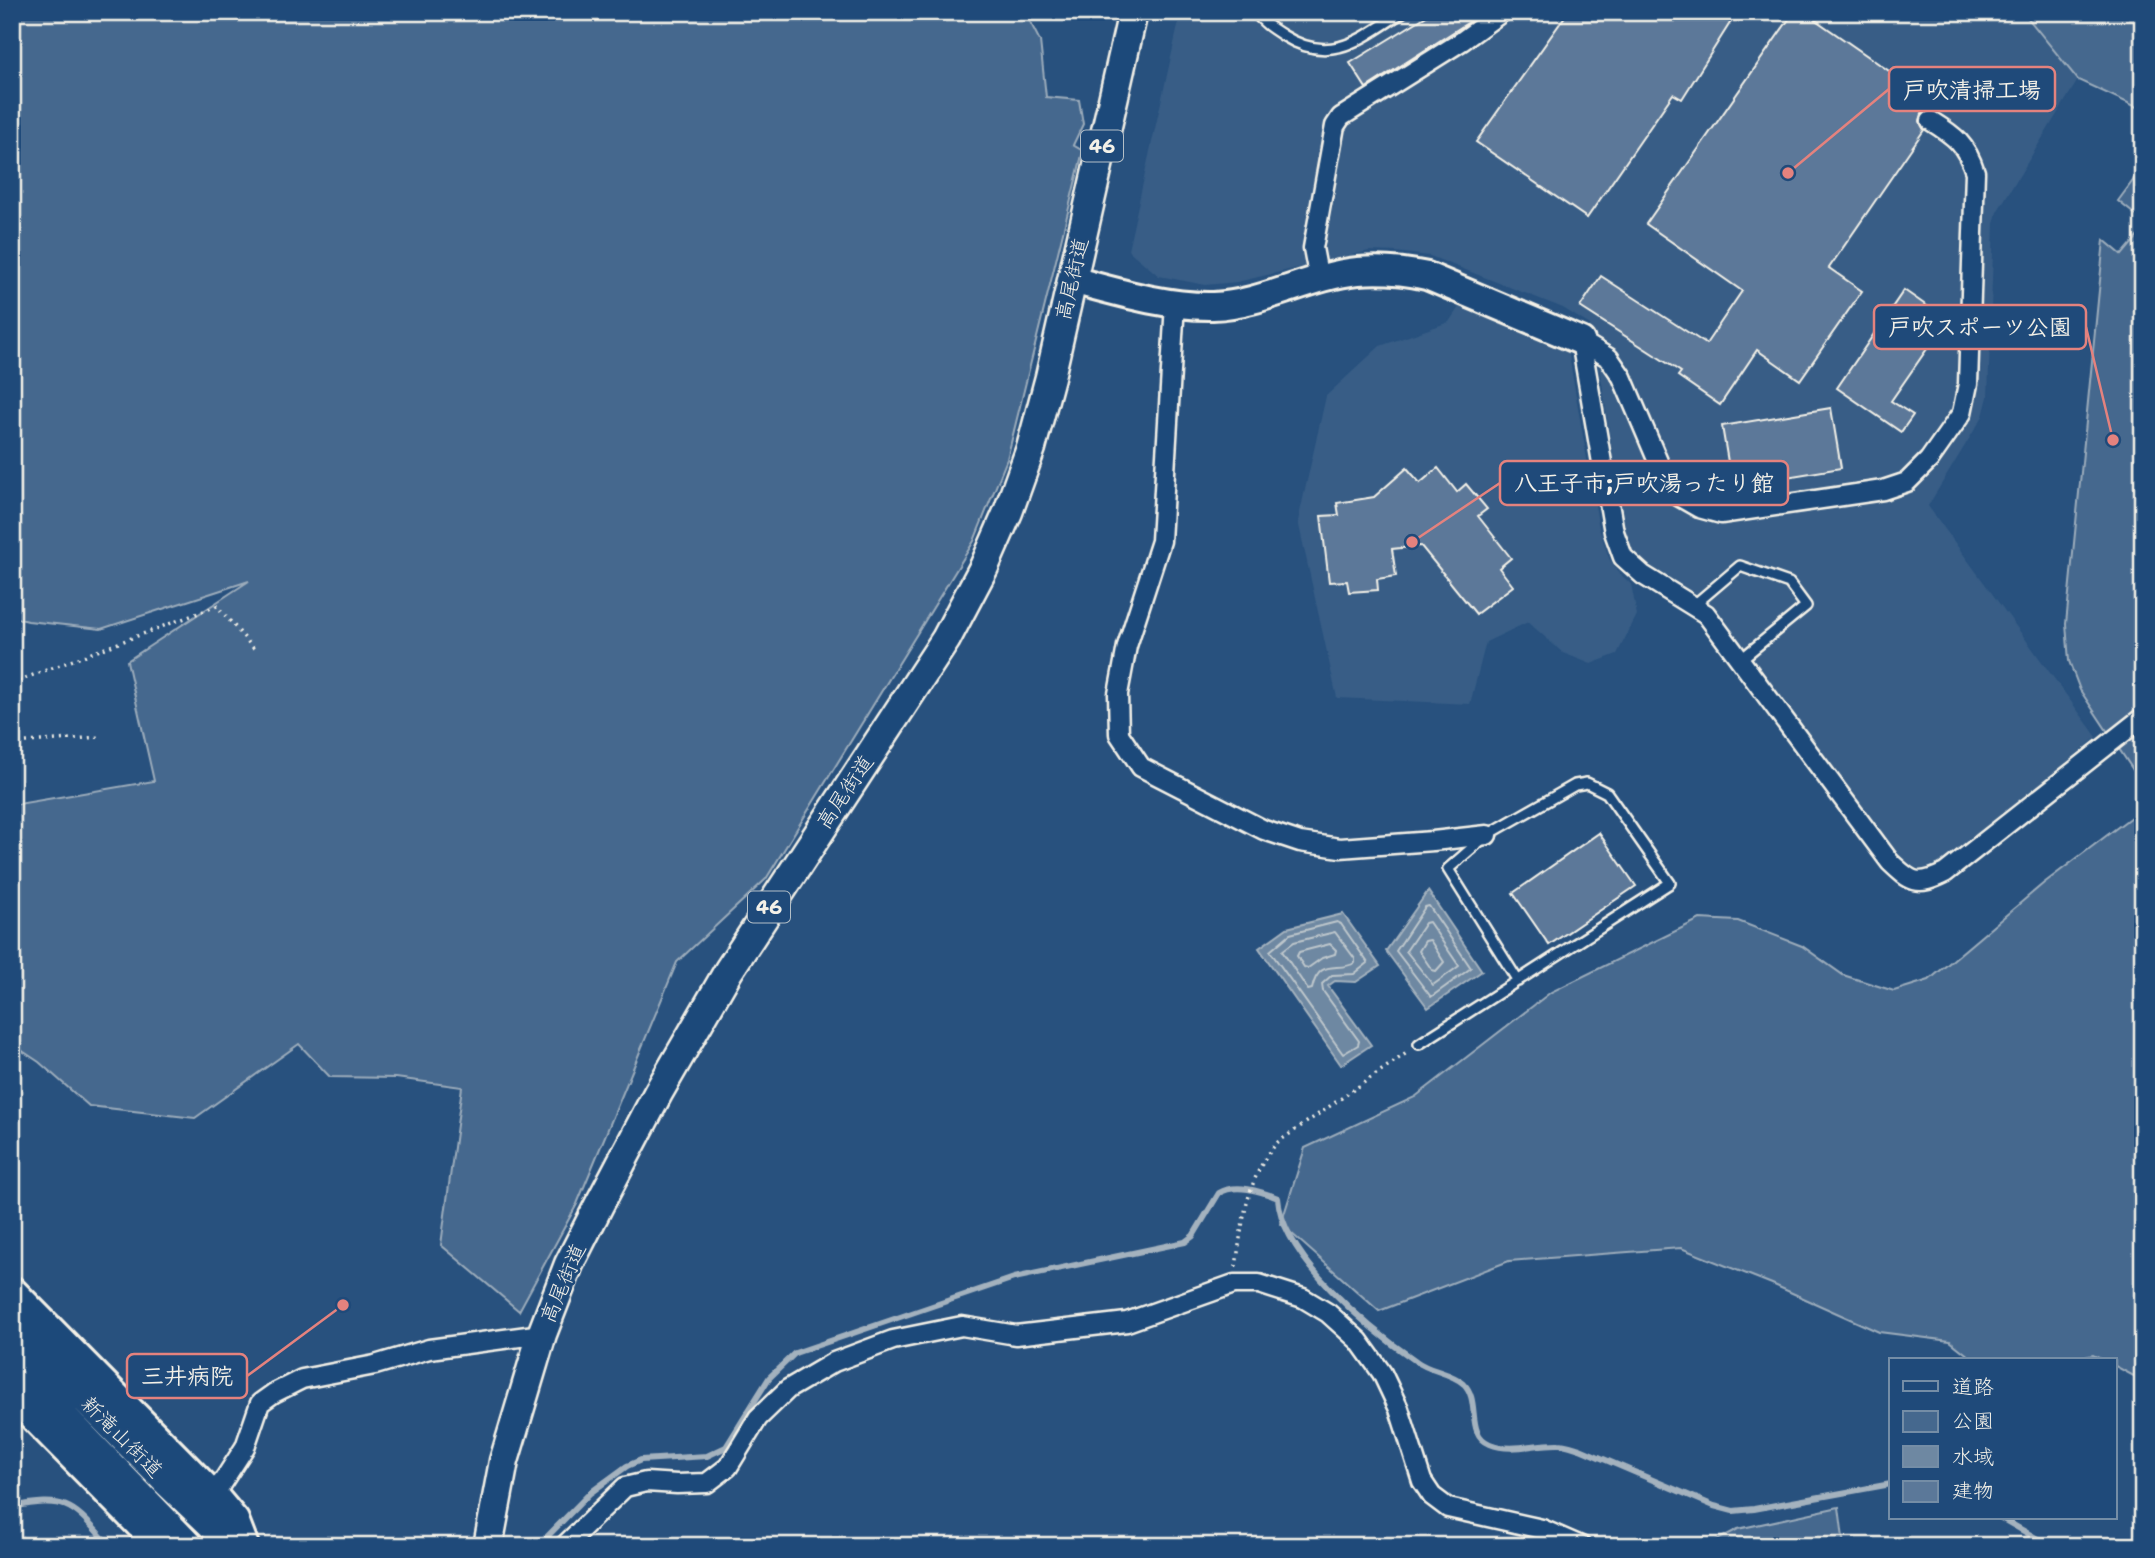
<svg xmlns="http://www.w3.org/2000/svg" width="2155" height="1558" font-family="'Shantell Sans','Klee One',sans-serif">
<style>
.built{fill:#375d86}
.green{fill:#45688e;stroke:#9cacbb;stroke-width:2}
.water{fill:#6e88a2;stroke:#a4b2be;stroke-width:2}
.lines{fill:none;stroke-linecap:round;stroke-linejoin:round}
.shore{stroke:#bec7cc;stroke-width:2}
.stream{stroke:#a4b2be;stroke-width:6}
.building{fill:#5b7899;stroke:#f4f1e8;stroke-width:2}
.lane-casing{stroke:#f4f1e8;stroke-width:14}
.street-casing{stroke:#f4f1e8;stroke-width:23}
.secondary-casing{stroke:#f4f1e8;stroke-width:32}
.primary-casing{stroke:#f4f1e8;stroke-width:33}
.path{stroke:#f4f1e8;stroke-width:3.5;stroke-dasharray:2 5;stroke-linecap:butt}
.lane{stroke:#1f4a7a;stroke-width:9}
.street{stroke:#1f4a7a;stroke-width:18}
.secondary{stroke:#1f4a7a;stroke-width:26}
.primary{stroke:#1f4a7a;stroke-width:28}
.labels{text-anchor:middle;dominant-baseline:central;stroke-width:5;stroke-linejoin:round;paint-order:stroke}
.shield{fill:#1f4a7a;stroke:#b4bfc7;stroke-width:2}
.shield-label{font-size:19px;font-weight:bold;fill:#f4f1e8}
.street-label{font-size:21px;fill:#f4f1e8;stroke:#1f4a7a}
.leader{fill:none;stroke:#e4827e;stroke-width:2.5}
.callout-dot{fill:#e4827e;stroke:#1f4a7a;stroke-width:2.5}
.callout{fill:#1f4a7a;stroke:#e4827e;stroke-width:2.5}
.callout-label{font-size:23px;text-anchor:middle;font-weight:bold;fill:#f4f1e8}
</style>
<rect width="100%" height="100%" fill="#28517e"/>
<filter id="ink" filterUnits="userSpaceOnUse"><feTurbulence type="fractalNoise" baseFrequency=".0143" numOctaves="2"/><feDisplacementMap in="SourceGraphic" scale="14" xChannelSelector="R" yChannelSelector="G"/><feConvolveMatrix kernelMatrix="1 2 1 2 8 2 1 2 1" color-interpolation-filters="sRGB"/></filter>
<g filter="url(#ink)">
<path class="built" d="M1181,12H2023L2078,80L1997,212L1994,224L1988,397L1983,416L1928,506L2097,737L1954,857L1938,867L1923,870L1908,866L1897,855L1712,606L1645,566L1631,551L1624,536L1602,383L1590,325L1563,308L1430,256L1396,252L1369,251L1237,282L1205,285L1159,276L1128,250Z
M1459,307L1568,350L1599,528L1609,558L1618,572L1631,584L1637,615L1617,654L1591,664L1563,653L1528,622L1486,642L1470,704L1337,698L1298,521L1326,396L1380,346L1449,322Z"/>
<path class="green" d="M12,12H1025L1040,41L1046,97L1079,100L1083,124L1073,145L1083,151L1007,459L974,541L766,879L677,962L577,1204L519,1311L441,1245L462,1087L396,1078L330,1077L299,1044L195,1118L89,1106L39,1062L12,1044V805L154,781L127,661L249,581L101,629L28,621L12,617Z
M2023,12H2143V110L2078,80Z
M2143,167V221L2118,201Z
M2143,230V785L2080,690L2069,661L2066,624L2104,240L2122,255Z
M2143,808V1381L2115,1366V1360H2103L2093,1355L2070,1360H1974L1950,1341L1879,1332L1772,1284L1681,1248L1509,1261L1379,1311L1281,1224L1305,1148L1415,1097L1551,992L1700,919L1738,921L1802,946L1843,975L1894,991L1929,980L2044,883Z
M1839,1507L1844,1546H1706L1738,1529Z"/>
<path class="water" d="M1428,891L1482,971L1428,1008L1386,951Z
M1343,914L1380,966L1356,982L1335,981L1328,986L1371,1045L1341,1065L1259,948L1287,928Z"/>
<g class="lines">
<path class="shore" d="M1429,906L1471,968L1431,997L1396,951L1425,907Z
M1337,922L1341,924L1368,963L1354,974L1332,975L1322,984L1323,991L1359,1041L1358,1045L1343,1054L1270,951L1290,934Z
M1429,922L1459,966L1433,985L1406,951L1425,923Z
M1335,932L1355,959V963C1337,973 1319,957 1312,989L1308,990L1282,951L1294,942Z
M1430,940L1444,962L1436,971L1432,970L1419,951L1425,941Z
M1330,944L1336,950L1335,954L1322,958L1308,968L1304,967L1297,956L1299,952Z"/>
<path class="stream" d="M12,1507C70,1495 73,1506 110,1546
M2001,1518L2050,1546
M538,1546L590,1493L627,1466L641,1460L707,1456L726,1447L769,1378L795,1353L1014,1278L1185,1242L1193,1236L1219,1193C1236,1183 1260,1191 1278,1198C1282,1257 1369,1329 1416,1361C1430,1372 1451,1372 1464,1384C1481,1401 1465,1434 1490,1444C1511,1453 1537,1443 1559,1444C1566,1444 1573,1447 1580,1449L1714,1506L1733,1511L1754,1509L1891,1484"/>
</g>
<path class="building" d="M1433,12H1471L1475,18L1366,88L1350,63Z
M1568,12H1737L1682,99L1673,94L1587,218L1476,142Z
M1794,12H1804L1941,107L1937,112L1931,110L1922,114L1920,121L1924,130L1829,268L1862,291L1800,380L1757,350L1720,405L1678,376L1681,372L1580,307L1601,276L1706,344L1742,291L1646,224Z
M1904,290L1947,320L1891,401L1913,415L1901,432L1837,388Z
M1831,408L1841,468L1732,486L1722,426Z
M1407,468L1420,483L1438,468L1457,492L1466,484L1487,509L1478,516L1511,558L1499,568L1513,586L1476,614L1421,546L1392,549L1396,576L1377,579L1378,590L1349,592L1347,581L1329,582L1321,516L1339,515L1337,503L1374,497Z
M1599,833L1636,886L1549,945L1513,893Z"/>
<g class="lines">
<g class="lane-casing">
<path id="lane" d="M1255,12C1263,23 1273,29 1284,36C1332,66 1363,37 1403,12
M1693,606L1740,566L1789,583L1806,606L1740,660
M1419,1044L1670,883L1607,793L1587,783L1575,785L1487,835L1448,869L1518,981"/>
</g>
<g class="street-casing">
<path id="street" d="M1319,280L1313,248L1335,126L1341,117L1462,41L1502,12
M1175,303L1161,541L1127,646L1118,694L1119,734L1141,767L1264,830L1300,842L1340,848L1433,841L1487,835
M1581,341L1614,532L1623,557L1643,575L1706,614L1890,862C1911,882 1917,887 1945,873L2143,717
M1581,341L1609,358L1622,377L1665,478L1678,496L1699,508L1721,514L1883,490L1907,482L1929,460L1962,413L1968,384L1975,172C1966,144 1955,136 1931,121
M214,1495L245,1447L260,1403L274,1393L302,1379L375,1365L429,1349L542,1334
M564,1546L625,1487L646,1482L677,1484L707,1483L728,1467L758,1418L788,1389L834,1362L893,1340L962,1326L1016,1335L1127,1322L1234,1284H1259L1303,1298L1328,1313L1359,1341L1382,1373L1399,1409L1422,1481L1432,1496L1448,1508L1542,1529L1581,1546"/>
</g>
<g class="secondary-casing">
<path id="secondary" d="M1072,280C1117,292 1166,307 1213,306C1263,304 1309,276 1358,271C1382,269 1404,271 1427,276L1581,341
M12,1290L214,1495L235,1520L245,1546
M12,1326L168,1484L233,1546
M12,1362L190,1546
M12,1396L160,1546"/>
</g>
<g class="primary-casing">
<path id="primary" d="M488,1546L504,1461L542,1334L569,1264L599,1205L658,1093L729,970L946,639L984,567L1008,512L1031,448L1050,377L1133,12"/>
</g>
<path class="path" d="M12,683L217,606L254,649
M12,743L101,737
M1236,1267C1242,1224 1247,1175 1278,1142L1408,1052"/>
<use href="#lane" class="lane"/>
<use href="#street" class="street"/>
<use href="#secondary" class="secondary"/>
<use href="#primary" class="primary"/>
</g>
</g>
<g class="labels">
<g class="shield">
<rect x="1081" y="130.5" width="42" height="31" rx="5"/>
<rect x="748" y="891.5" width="42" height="31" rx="5"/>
</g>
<g class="shield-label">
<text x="1102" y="146">46</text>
<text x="769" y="907">46</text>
</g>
<g class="street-label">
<text transform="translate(1072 279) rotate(-77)">高尾街道</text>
<text transform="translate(845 792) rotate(-56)">高尾街道</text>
<text transform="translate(563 1283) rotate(-67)">高尾街道</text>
<text transform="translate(122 1437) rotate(45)">新滝山街道</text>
</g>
</g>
<path class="leader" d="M1788 173L1889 89M2113 440L2086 327M1412 542L1500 483M343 1305L247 1376"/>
<g class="callout-dot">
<circle cx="1788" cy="173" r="7"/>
<circle cx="2113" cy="440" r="7"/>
<circle cx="1412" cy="542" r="7"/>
<circle cx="343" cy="1305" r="7"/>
</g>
<g class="callout">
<rect x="1889" y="67" width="166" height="44" rx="7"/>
<rect x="1874" y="305" width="212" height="44" rx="7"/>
<rect x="1500" y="461" width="288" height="44" rx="7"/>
<rect x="127" y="1354" width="120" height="44" rx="7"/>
</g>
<g class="callout-label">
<text x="1972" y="98">戸吹清掃工場</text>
<text x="1980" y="335">戸吹スポーツ公園</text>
<text x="1644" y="491">八王子市;戸吹湯ったり館</text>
<text x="187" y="1384">三井病院</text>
</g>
<rect width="2155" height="1558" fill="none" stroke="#1f4a7a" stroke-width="42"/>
<rect x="21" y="21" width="2113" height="1516" fill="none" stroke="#f4f1e8" stroke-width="2.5" filter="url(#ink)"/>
<rect x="1889" y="1358" width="228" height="161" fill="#1f4a7a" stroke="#748da6" stroke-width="2"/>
<rect x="1903" y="1381" width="35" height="10" fill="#1f4a7a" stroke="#748da6" stroke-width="2"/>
<text x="1952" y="1394" font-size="21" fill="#f4f1e8">道路</text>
<rect x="1903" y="1411" width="35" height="21" fill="#45688e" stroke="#748da6" stroke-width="2"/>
<text x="1952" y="1428" font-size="21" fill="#f4f1e8">公園</text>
<rect x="1903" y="1446" width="35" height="21" fill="#6e88a2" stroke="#748da6" stroke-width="2"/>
<text x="1952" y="1464" font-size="21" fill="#f4f1e8">水域</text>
<rect x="1903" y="1481" width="35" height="21" fill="#5b7899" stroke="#748da6" stroke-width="2"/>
<text x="1952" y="1498" font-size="21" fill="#f4f1e8">建物</text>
</svg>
